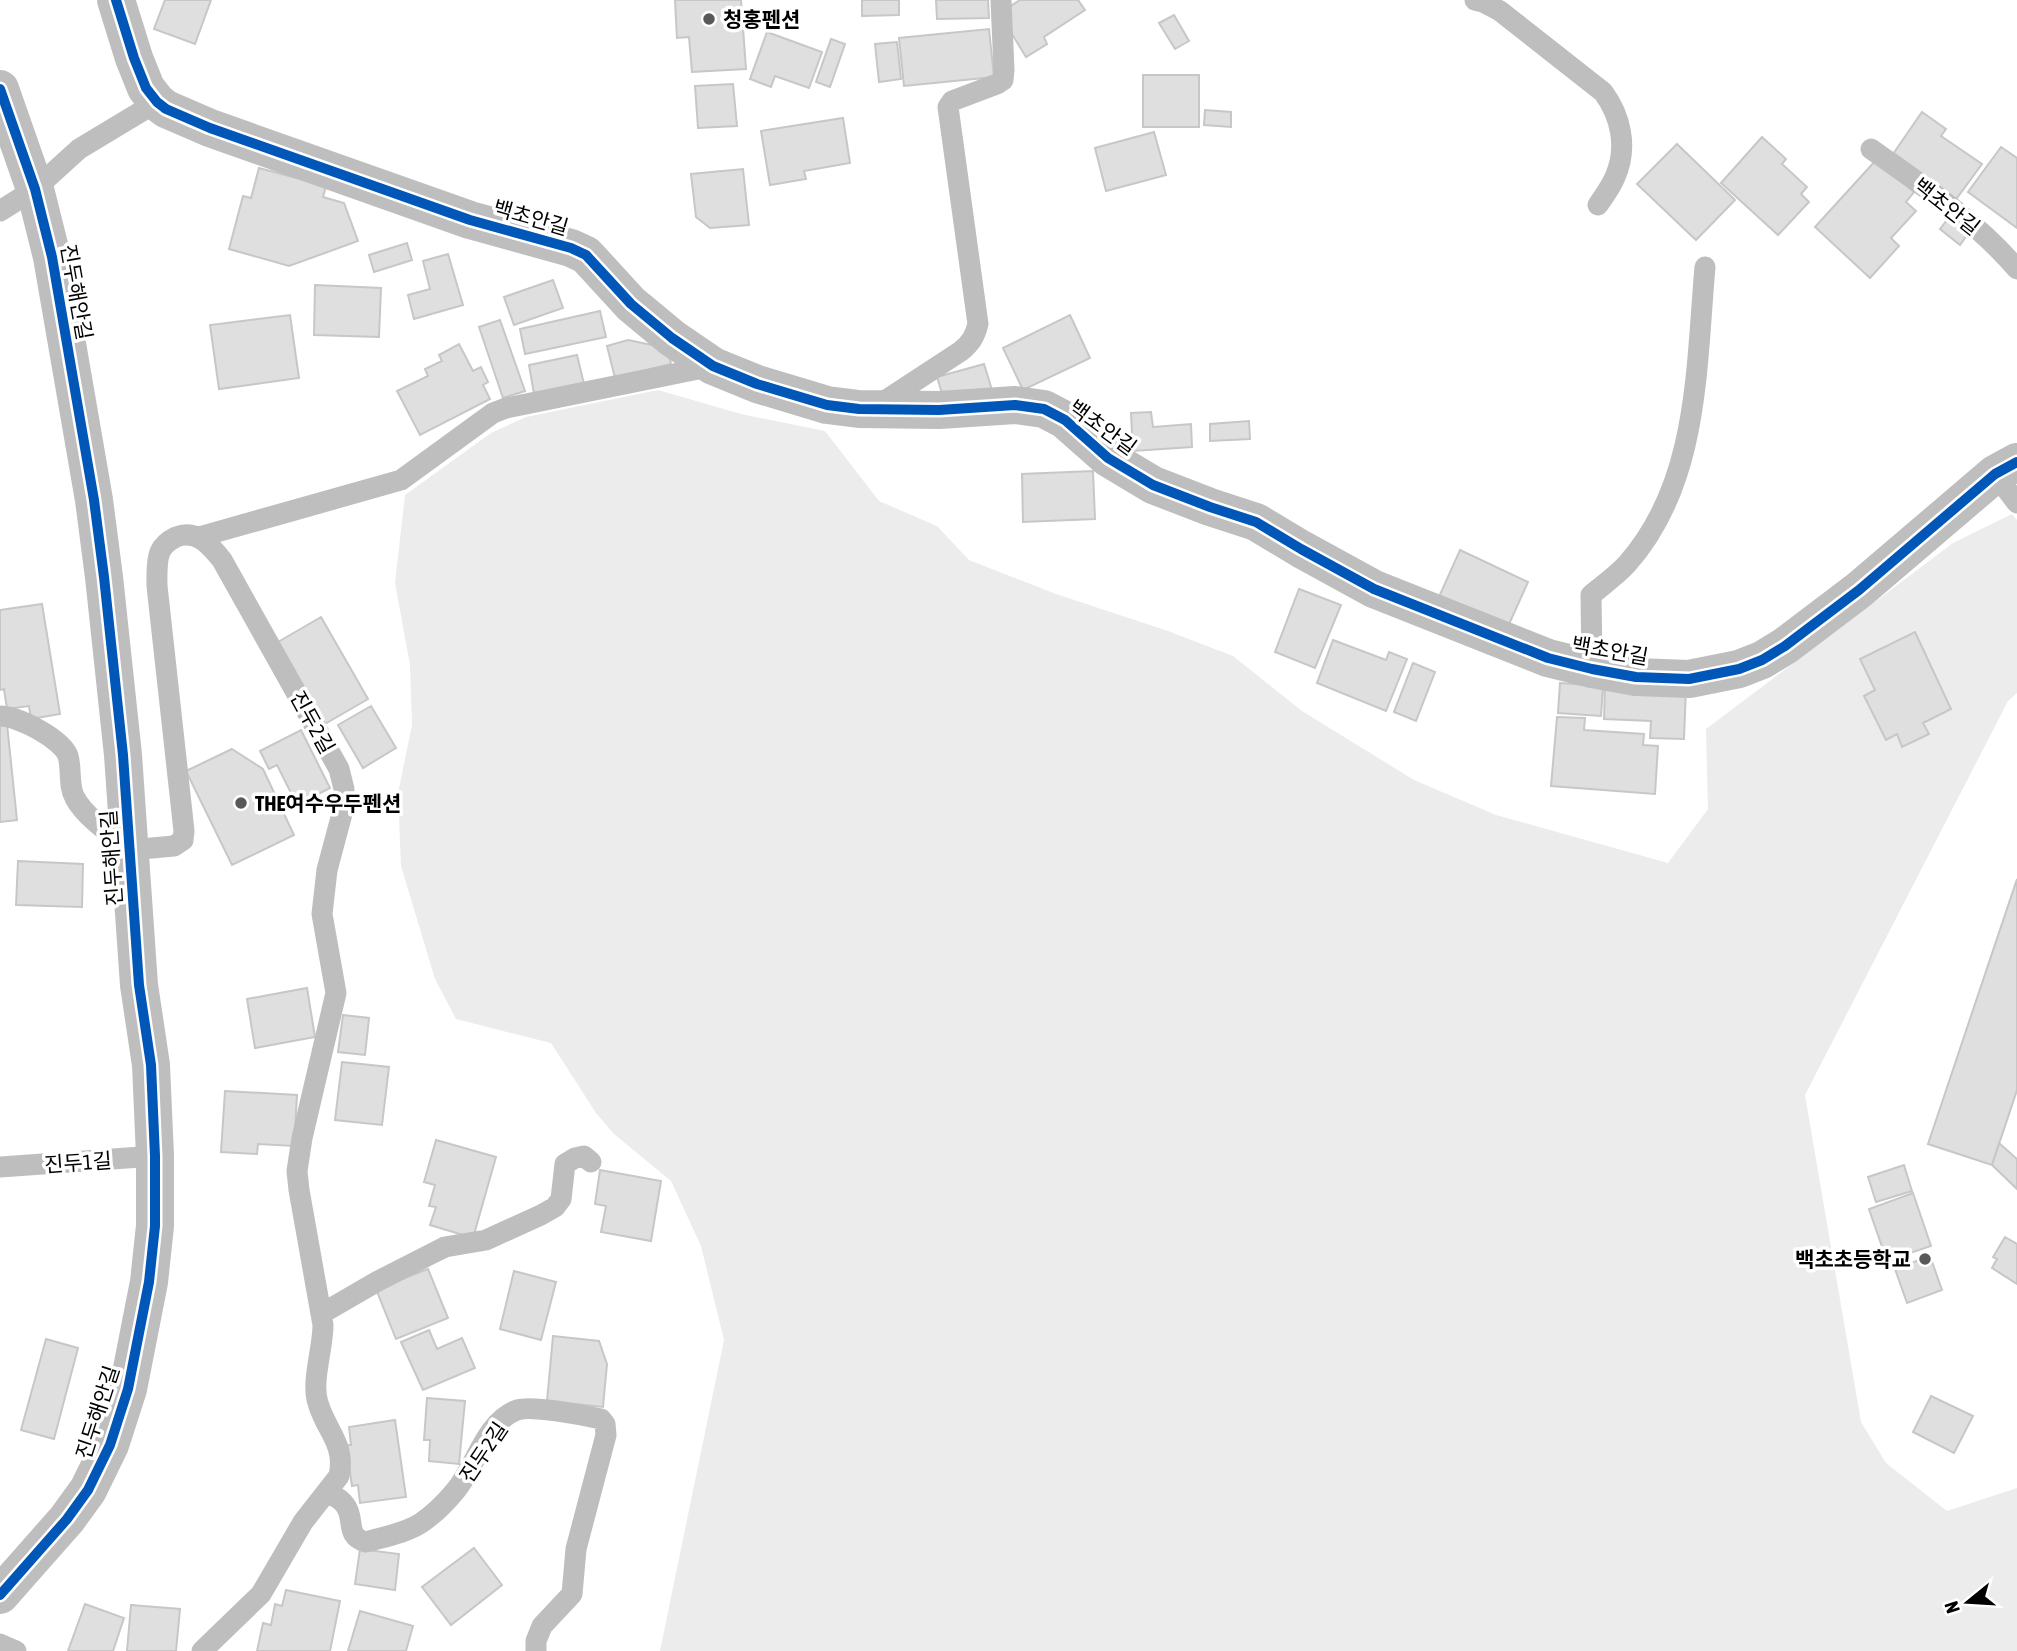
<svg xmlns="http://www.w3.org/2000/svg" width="2017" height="1651" font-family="'Asap Condensed','Noto Sans KR',sans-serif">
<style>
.green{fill:#ececec}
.building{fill:#dfdfdf;stroke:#c7c7c7;stroke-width:2}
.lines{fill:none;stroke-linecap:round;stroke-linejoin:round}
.service{stroke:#bebebe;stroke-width:21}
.minor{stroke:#bebebe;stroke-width:38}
.tertiary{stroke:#bebebe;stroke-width:38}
.cycleway-casing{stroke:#fff;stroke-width:15}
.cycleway{stroke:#0057b8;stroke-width:10}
.poi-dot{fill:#595959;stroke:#fff;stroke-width:2.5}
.labels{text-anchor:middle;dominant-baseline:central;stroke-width:7;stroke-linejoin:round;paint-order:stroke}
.poi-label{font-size:21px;font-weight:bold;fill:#000;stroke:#fff;text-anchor:start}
.street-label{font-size:21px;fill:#000;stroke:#fff}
</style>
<rect width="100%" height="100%" fill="#fff"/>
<path class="green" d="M658,390L741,414L825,431L879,501L937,526L969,560L1056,594L1168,631L1233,656L1302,711L1414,780L1496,815L1668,863L1708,809L1706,729L1953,543L2012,514L2017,520V693L2008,701L1805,1095L1861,1422L1886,1463L1947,1511L2017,1488V1651H660L724,1340L701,1246L671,1181L614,1134L596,1113L551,1043L456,1019L435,979L401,866L398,793L412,725L410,665L395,583L405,495L491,433L526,417Z"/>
<path class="building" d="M165,0H211L195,44L154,29Z
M675,0H741L746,69L692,72L689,37L677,38Z
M862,0H899V15L862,16Z
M936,0H988L989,18L937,19Z
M1020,0H1078L1085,10L1044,37L1047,44L1026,57L1007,26L1006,9Z
M1174,15L1189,41L1175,49L1159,23Z
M989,29L994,77L904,86L899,38Z
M767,32L822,52L809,88L775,76L771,87L750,79Z
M831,39L845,44L830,87L816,82Z
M897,42L901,79L879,82L875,44Z
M1143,75H1199V127H1143Z
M733,84L737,126L698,128L695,86Z
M1205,110L1231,112V127L1204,125Z
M1922,112L1946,129L1941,136L1982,164L1954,202L1891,157Z
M843,118L850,163L804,171L806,179L770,185L761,131Z
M1154,132L1166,175L1106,191L1095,148Z
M1762,137L1786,159L1782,164L1807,187L1801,194L1809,202L1778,235L1721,183Z
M1677,144L1735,200L1696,240L1637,184Z
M2001,147L2017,158V228L1968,192Z
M1877,159L1914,192L1906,202L1916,211L1891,238L1899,246L1870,278L1815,227Z
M259,168L326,186L323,197L344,203L358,241L289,266L229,249L243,196L251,198Z
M743,169L749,225L710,228L696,217L691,174Z
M1950,216L1970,231L1960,245L1940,229Z
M407,243L412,260L374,272L369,255Z
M448,254L463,305L414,319L408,295L430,289L423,261Z
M553,280L563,308L514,325L504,297Z
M315,285L381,288L379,337L314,335Z
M600,311L606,337L525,354L520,329Z
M290,315L299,378L219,389L210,325Z
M1070,315L1090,358L1023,390L1003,348Z
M500,320L525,391L503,398L479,327Z
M628,340L667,348L671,364L615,378L607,346Z
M459,344L473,371L481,367L488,382L483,385L490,399L420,435L397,391L428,376L425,369L442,361L439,355Z
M577,355L584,384L534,394L529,365Z
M984,364L992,390L945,403L937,377Z
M1151,412L1153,427L1191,424L1192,447L1133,451L1131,413Z
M1249,421L1250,439L1210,441V424Z
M1093,471L1095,519L1023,522L1022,474Z
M1460,550L1528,582L1506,631L1438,599Z
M1299,589L1341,605L1315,668L1275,652Z
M42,604L60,714L31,719L29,706L7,709L4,689L0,690V610Z
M321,617L368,699L325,724L278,642Z
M1915,632L1951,709L1923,723L1929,734L1902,747L1897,734L1886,740L1864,696L1875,690L1860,659Z
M1333,640L1386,660L1389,652L1407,659L1386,711L1317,683Z
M1413,663L1435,672L1416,721L1394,712Z
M1560,683L1603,686L1601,716L1558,713Z
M1605,685L1686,688L1684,739L1650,738L1651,721L1604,719Z
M371,706L396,748L363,768L338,725Z
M1557,717L1585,718L1584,730L1644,734L1643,745L1658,746L1655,794L1551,786Z
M7,724L17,820L0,822V725Z
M301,730L330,788L297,805L277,765L269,769L260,751Z
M232,749L263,769L294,835L232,865L186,771Z
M18,861L83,864L82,907L16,905Z
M2017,879V1090L1992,1165L1928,1144Z
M307,988L315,1037L255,1048L247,999Z
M343,1015L369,1018L365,1055L338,1052Z
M342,1062L389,1067L382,1125L335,1120Z
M225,1091L297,1095L294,1146L258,1144L257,1154L221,1152Z
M436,1140L496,1157L473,1238L430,1225L436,1207L429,1206L435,1185L424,1182Z
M1999,1143L2017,1159V1189L1992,1165Z
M1904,1165L1912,1191L1876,1202L1868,1177Z
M600,1170L661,1181L651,1241L601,1232L606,1206L595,1204Z
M1913,1193L1931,1246L1887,1261L1869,1209Z
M2005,1237L2017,1244V1284L1992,1268L1997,1259L1993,1257Z
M1930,1256L1942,1290L1907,1303L1895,1269Z
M428,1269L448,1318L396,1339L376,1289Z
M514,1271L556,1282L541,1340L500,1329Z
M429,1330L437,1349L462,1338L475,1368L423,1390L401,1342Z
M553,1336L599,1341L607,1364L603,1407L547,1401Z
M46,1339L78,1348L54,1439L21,1430Z
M1931,1396L1973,1416L1954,1453L1913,1432Z
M427,1398L465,1401L459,1464L429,1461L430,1440H424Z
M395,1420L406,1497L360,1503L358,1485L352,1486L346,1445H351L349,1427Z
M474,1548L502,1585L451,1625L422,1587Z
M360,1549L399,1554L395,1590L355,1584Z
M286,1590L340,1601L330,1651H257L263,1623L271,1625L275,1604L282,1606Z
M85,1604L124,1618L113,1651H68Z
M131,1605L180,1609L176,1651H127Z
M360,1611L413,1626L406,1651H348Z"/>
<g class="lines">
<path class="service" d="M1475,0L1483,2L1500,11L1603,92C1621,116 1628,148 1615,177C1611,187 1604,196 1598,205
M1871,149C1923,186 1975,220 2017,269
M0,211L35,189L79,149L157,102
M877,406L961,351C971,343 975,336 978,324L948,107L952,101L997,84L1003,80L1004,70L1001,0
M1995,474L2017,503
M199,537L401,480L493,413L506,408L713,366
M1592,669L1591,595C1603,585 1617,575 1627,564C1699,483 1696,368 1705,267
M0,716C18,716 62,739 68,756C72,769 68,786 75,798C85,817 113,836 130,850L174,846L183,840L184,831L157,586C157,575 156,562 160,552C163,545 170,540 176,537C197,529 210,545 222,560L339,769L344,789L343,810L327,870L322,914L336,993L302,1138L297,1171L299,1190L323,1325C323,1349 311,1382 318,1403C326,1431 346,1444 339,1476L303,1522L261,1594L202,1651
M0,1167L155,1156
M321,1314L378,1281L431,1254L445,1247L486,1240L541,1215L555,1207L561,1199L565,1164L575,1158L584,1156L591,1162
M327,1492C333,1495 341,1499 345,1505C356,1519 344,1536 366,1542C383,1537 406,1533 421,1523C433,1515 447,1501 456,1490C476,1466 485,1422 517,1410C532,1405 583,1415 601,1419L605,1424L606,1435L576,1549L572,1594L542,1626L536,1641V1651
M0,1644L16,1651"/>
<path class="minor" d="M116,0L134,58L146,88L157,102L166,109L210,128L470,220L571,248L586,255L631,304L672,338L713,366L757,384L827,405L859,409L939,410L1015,405L1044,409L1065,420L1108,458L1153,485L1210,507L1256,522L1301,549L1374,589L1548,658L1592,669L1636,677L1689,679L1739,669L1762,660L1785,646L1859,590L1995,474L2017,462"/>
<path class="tertiary" d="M0,89L35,189L52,257L94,500L104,577L123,755L139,985L151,1065L155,1156V1226L149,1282L128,1389L110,1445L88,1490L67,1519L0,1595"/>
<g class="cycleway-casing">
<path id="cycleway" d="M116,0L134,58L146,88L157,102L166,109L210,128L470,220L571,248L586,255L631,304L672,338L713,366L757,384L827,405L859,409L939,410L1015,405L1044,409L1065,420L1108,458L1153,485L1210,507L1256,522L1301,549L1374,589L1548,658L1592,669L1636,677L1689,679L1739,669L1762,660L1785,646L1859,590L1995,474L2017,462
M0,89L35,189L52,257L94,500L104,577L123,755L139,985L151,1065L155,1156V1226L149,1282L128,1389L110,1445L88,1490L67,1519L0,1595"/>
</g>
<use href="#cycleway" class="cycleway"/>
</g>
<g class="poi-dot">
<circle cx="709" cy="19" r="7"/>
<circle cx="241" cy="803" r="7"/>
<circle cx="1925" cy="1259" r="7"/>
</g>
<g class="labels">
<g class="poi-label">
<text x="723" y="19">청홍펜션</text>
<text x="255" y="803">THE여수우두펜션</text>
<text x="1911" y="1259" text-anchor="end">백초초등학교</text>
</g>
<g class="street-label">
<text transform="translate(1947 206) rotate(38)">백초안길</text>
<text transform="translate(531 217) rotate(16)">백초안길</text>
<text transform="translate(77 292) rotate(80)">진두해안길</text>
<text transform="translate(1103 427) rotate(36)">백초안길</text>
<text transform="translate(1610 650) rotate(10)">백초안길</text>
<text transform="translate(313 722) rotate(61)">진두2길</text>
<text transform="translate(111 858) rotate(-94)">진두해안길</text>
<text transform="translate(78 1162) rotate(-4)">진두1길</text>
<text transform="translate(97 1412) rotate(-72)">진두해안길</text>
<text transform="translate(483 1452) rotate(-56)">진두2길</text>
</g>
</g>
<g transform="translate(1968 1602) rotate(252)" stroke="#ffffff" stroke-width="5" paint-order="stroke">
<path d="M0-5L12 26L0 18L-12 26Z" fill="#000000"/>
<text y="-10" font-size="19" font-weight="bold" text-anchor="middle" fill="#000000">N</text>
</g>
</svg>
